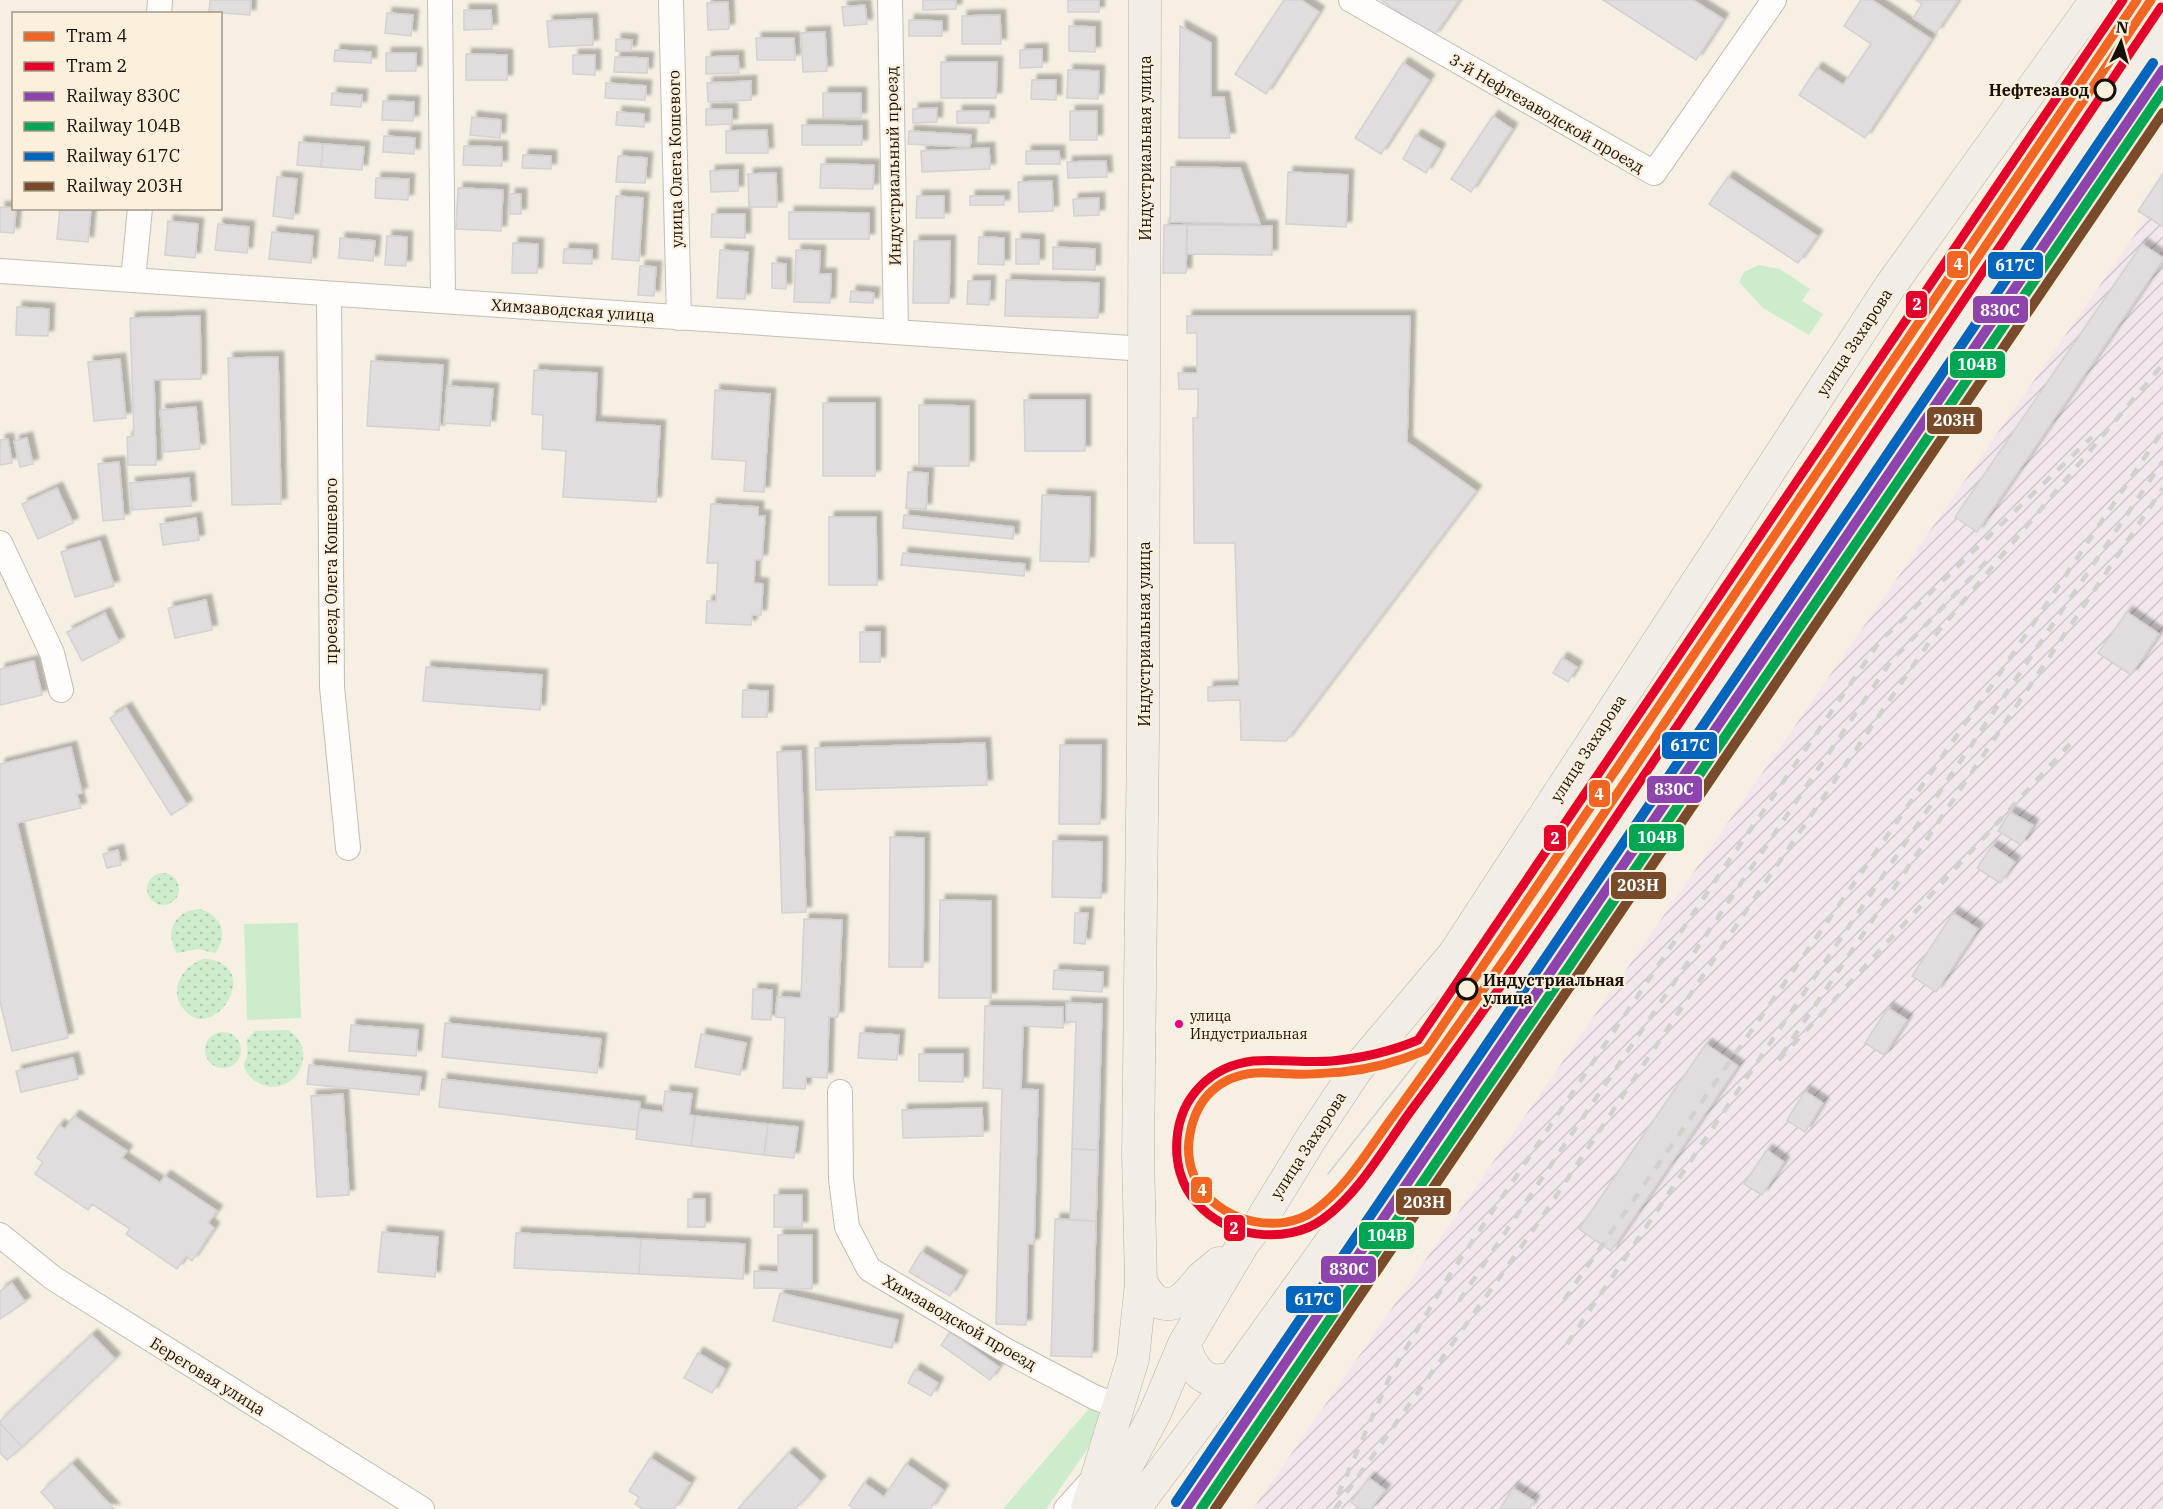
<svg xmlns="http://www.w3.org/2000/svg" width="2163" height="1509" font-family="'IBM Plex Serif',serif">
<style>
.industrial{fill:url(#industrial-furrows)}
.grass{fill:#cdeccc}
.park{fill:url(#park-dots)}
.building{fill:#e1dcdd;stroke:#d5d0d2;stroke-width:1.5;filter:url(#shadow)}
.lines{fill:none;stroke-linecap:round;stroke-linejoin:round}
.minor-casing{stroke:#c3bdb2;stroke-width:26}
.major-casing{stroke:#baafa2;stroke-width:33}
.minor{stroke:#fefdfb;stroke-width:24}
.major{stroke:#f2ede7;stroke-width:32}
.tram{stroke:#d3d1ce;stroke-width:1.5}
.rail{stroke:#d3d1ce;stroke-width:4.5;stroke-dasharray:10 10;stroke-linecap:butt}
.rail-1-casing{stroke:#fcf0dd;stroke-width:15}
.rail-2-casing{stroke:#fcf0dd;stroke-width:15}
.rail-3-casing{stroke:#fcf0dd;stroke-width:15}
.rail-4-casing{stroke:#fcf0dd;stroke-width:15}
.rail-1{stroke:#8e44ad;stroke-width:10}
.rail-2{stroke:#00a651;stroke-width:10}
.rail-3{stroke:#0065bd;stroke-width:10}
.rail-4{stroke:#7a4b2a;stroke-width:10}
.tram-1-casing{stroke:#fcf0dd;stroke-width:14}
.tram-2-casing{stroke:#fcf0dd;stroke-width:14}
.tram-1{stroke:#f26522;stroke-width:9}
.tram-2{stroke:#e4002b;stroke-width:9}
.stop-dot{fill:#fcf0dd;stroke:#171006;stroke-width:3}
.bus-dot{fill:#e5007d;stroke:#fcf0dd;stroke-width:2}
.labels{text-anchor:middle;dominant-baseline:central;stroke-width:4.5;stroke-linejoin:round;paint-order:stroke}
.bus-label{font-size:14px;fill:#171006;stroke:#fcf0dd;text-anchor:start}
.stop-label{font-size:16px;font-weight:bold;fill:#171006;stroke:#fcf0dd;text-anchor:end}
.street-label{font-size:16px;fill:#171006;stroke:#fcf0dd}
.line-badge{stroke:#fcf0dd;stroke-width:2}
.badge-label{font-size:16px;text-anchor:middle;font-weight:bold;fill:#fff}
</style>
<defs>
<pattern id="industrial-furrows" width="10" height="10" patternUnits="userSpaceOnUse" patternTransform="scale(1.5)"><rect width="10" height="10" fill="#f1e8ee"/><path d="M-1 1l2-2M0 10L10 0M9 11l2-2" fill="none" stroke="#cec6cb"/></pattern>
<pattern id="park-dots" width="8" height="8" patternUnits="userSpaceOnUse" patternTransform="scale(1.5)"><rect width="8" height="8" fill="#cdeccc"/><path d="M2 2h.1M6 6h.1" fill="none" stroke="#afc9ae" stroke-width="1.8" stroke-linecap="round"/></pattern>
<filter id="shadow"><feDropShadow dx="5.5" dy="-5.5" stdDeviation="1.5" flood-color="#0004"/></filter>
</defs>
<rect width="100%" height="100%" fill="#f5efe4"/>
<path class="industrial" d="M2163,194V1509H1253Z"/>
<path class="grass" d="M1759,265L1780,269L1810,289L1802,301L1823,314L1809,335L1763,308L1739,282L1744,272Z
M298,923L301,1018L247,1020L244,924Z
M1092,1405L1099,1415V1432L1046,1509H1003Z"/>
<path class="park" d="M147 889a16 16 0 1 1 32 0a16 16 0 1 1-32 0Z
M199,909C221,914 229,935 215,953L198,949L177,953C164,933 174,911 199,909Z
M204,959C267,962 213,1050 182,1007C168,988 185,964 204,959Z
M288,1030C324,1052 290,1104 255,1081C251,1078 245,1072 244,1066C244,1062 245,1062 247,1057C248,1051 247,1045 247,1039L255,1031Z
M205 1050a18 18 0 1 1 36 0a18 18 0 1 1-36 0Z"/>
<path class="building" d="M210,0H251L250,15L209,12Z
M923,0H956V9L923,10Z
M1068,0H1099V12H1068Z
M1284,0H1301L1319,12L1266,94L1235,74Z
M1381,0H1459L1434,36Z
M1603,0H1693L1723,19L1696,60Z
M1861,0H1872L1931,39L1865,138L1799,95L1817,68L1843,85L1871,44L1844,26Z
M1916,0H1958L1936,33L1913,18L1922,4Z
M728,2L729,29L708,30L707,3Z
M865,5L867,24L844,26L842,7Z
M464,10H491L492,29L464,30Z
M387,13L413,15L411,36L385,33Z
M1000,15L1001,44H962V16Z
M592,19L593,45L549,47L547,21Z
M909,20L942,21V36H909Z
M1069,26L1095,27V52L1069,51Z
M1180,26L1211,43V97H1224L1230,138H1179Z
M825,32L827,71L803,72L801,33Z
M756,38H794L795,60H757Z
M616,39L632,40L631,51H616Z
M1042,49V67L1020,68V50Z
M335,50L371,52V63L334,61Z
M386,53H416V71H386Z
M466,54L507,55V80H466Z
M573,55H595V75L573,74Z
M738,56L739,73L706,74V57Z
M615,57L648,58L647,73L614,72Z
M941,62H997L996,98H941Z
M1403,63L1429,80L1381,154L1355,138Z
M1068,70L1099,71L1098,99L1067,98Z
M1032,80H1056V100L1031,99Z
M751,81V100L708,102L707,83Z
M606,83L646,86L645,100L605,98Z
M332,93L362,95L361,107L331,105Z
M823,93H861V118H823Z
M383,101L414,102L413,121L382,120Z
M937,108V122L913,123V109Z
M706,109H732V124L706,125Z
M957,111H989V123H957Z
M1070,111H1097V140H1070Z
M617,112L644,114V127L616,125Z
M1493,116L1512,129L1471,192L1451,179Z
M472,117L501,120L500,138L470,135Z
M802,125L862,126V145H802Z
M767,130L768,153H726V131Z
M909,131L971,135L970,147L908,144Z
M1416,135L1440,149L1426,173L1403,159Z
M384,136L415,138L414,154L383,152Z
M299,142L323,144L321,167L297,165Z
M323,144L364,147L362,170L321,167Z
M464,146L502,147V166L463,165Z
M989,148L990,169L922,172L921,151Z
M1026,151H1059L1060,164H1026Z
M523,155L551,156V169L522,168Z
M618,156L647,158L645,183L616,182Z
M1106,161L1107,177L1068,178L1067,162Z
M821,164L874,165L873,189L820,188Z
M1171,167L1240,168L1260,224L1170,222Z
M738,170V191L711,192L710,171Z
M1288,172L1348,175L1346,227L1286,224Z
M776,173L777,207H749L748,174Z
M2163,174V227L2138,211Z
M277,177L297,179L293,219L273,216Z
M1728,177L1817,236L1798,263L1709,204Z
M376,178L409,179L408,200L375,198Z
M1052,181L1053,211L1019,212L1018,182Z
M458,188L503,190L501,231L456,229Z
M510,194H521V214H510Z
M616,196L643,198L639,261L612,259Z
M917,196H944V218H916Z
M970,196H1004V205H970Z
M1099,198V215L1074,216L1073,199Z
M0,207L16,208L14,233L0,232Z
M60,208H91L88,242L57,239Z
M789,212L869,213V239H789Z
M712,214H745V238L711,237Z
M168,221L198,224L195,258L165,255Z
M218,224L249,227L247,253L215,250Z
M1164,225H1187L1186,273H1163Z
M1187,225L1272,226V255L1187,254Z
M272,232L313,236L311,263L269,259Z
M387,236L407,237L406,266L385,265Z
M979,237L1004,238V265L978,264Z
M340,238L375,241L373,261L339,258Z
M1016,239L1039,240V264H1016Z
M914,241H950L949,303H913Z
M513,243L538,244L537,273H512Z
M2142,244L2163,258V260L1977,532L1955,517Z
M1053,247L1095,249V270L1053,269Z
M564,249L592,250V264L563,263Z
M720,250L748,252L745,299L717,298Z
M796,250L820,251L819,274H831L830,303L794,302Z
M772,263L786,264V289L772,288Z
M640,266L656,267L654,296L638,295Z
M1006,280L1099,283L1098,318L1005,316Z
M968,281H990L989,305L967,304Z
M851,291L874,293L873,303L850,302Z
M17,307L49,309L48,336L16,335Z
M200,316L201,379L154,380L156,465H128L127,437L134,436L130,318Z
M1187,316H1410L1407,442L1476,491L1286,741L1241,740L1240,700L1208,701V687L1239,686L1235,543H1194L1193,418H1198V389H1179L1178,373H1197V333H1187Z
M278,357L281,504L232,505L228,358Z
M120,359L126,418L94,421L88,362Z
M371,361L443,365L439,430L367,426Z
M534,370L597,373L595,422L660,426L656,502L563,497L566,451L542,449L543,415L532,414Z
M447,386L493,389L490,426L444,423Z
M715,390L770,394L764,492L744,491L746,461L712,459Z
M1024,400H1085V451H1025Z
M823,403H875V476H823Z
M919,405L969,406V466H919Z
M196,407L200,449L164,452L160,410Z
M27,438L33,464L20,467L14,441Z
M8,439L12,463L0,465V440Z
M119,462L124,519L103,521L98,464Z
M908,472L928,473L926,509L906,508Z
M189,478L191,506L132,510L130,483Z
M57,488L73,523L38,539L22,504Z
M1042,495L1090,497L1089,562L1040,561Z
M711,504L758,507V516H765L762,560H755L754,583L763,584L761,615H752L751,625L706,623L707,601H716L718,563H707Z
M904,515L1014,527L1013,539L903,528Z
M829,517H876L877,585H829Z
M196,518L199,540L163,545L160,524Z
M100,541L114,586L75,597L61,552Z
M903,553L1025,564L1024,576L901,565Z
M206,600L212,630L175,638L168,608Z
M2127,612L2159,634L2131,675L2098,653Z
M105,613L119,642L82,661L67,632Z
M860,632H880V662H860Z
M1562,658L1577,667L1568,682L1553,673Z
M34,661L42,695L0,705V669Z
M426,667L542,675L540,710L423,701Z
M743,690L768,691L767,717H742Z
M126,708L187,805L171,815L110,718Z
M985,743L987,785L816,790L815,748Z
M1060,745H1101L1100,824H1059Z
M71,747L82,793L77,794L81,808L17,823L68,1038L12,1051L0,1002V764Z
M801,751L806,912L782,913L777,752Z
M2010,812L2033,825L2021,845L1998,831Z
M890,837L924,838L923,967H889Z
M1053,841L1102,842L1101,898L1052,897Z
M1992,846L2015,862L2000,883L1977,868Z
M118,850L121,865L107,868L103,854Z
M940,900L991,901V998H939Z
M1075,913H1088L1085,944L1074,943Z
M1953,913L1978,929L1936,992L1912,976Z
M804,919L842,920L838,1017H829L827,1078L806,1077L805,1089L783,1088L785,1018L776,1017L777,997L801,998Z
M1054,970L1103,972L1102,992L1053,989Z
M753,989L772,990L771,1020L752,1019Z
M1066,1003L1102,1004L1098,1150L1072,1149L1076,1022H1066Z
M985,1006L1063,1007V1028L1023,1026L1021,1089L1038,1090L1034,1244H1028L1026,1325L996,1324L1002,1089L983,1088Z
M1888,1008L1907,1020L1884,1055L1865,1043Z
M445,1023L601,1039L597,1073L442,1057Z
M351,1025L418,1030L416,1056L349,1051Z
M860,1033L899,1035L897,1060L858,1058Z
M701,1034L746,1043L740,1075L695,1067Z
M1706,1044L1738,1066L1611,1251L1579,1229Z
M919,1054H963V1082L919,1081Z
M73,1058L78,1079L21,1092L16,1071Z
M309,1065L421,1077L419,1095L307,1084Z
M442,1079L640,1102L637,1130L439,1107Z
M665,1091L692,1094L689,1115L695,1116L691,1146L636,1139L639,1109L663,1112Z
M1805,1091L1823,1103L1805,1132L1787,1120Z
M343,1094L349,1195L317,1197L311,1096Z
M982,1108L983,1136L903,1138L902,1110Z
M74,1116L127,1151L122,1158L160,1183L165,1176L217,1211L208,1223L214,1228L192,1261L186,1256L177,1269L126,1234L130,1229L92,1204L88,1210L35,1174L43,1162L37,1158L59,1125L65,1129Z
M695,1116L768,1124L764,1155L691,1146Z
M768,1124L798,1127L794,1158L764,1155Z
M1072,1149L1098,1150L1096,1221L1070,1220Z
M1767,1150L1784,1162L1762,1195L1744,1184Z
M774,1195H802V1227H774Z
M688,1199H705V1227H688Z
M1055,1219L1096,1221L1092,1357L1051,1356Z
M382,1232L438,1237L435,1277L378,1272Z
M516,1233L641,1239L639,1274L514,1268Z
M778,1235H812V1289L754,1288V1271L778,1272Z
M641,1239L745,1244L743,1279L639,1274Z
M921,1252L962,1276L950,1296L909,1272Z
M12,1283L25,1302L0,1319V1291Z
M780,1293L898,1320L892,1348L773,1321Z
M950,1332L999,1367L990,1380L941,1345Z
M92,1335L115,1359L22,1447L0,1423V1421Z
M698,1353L725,1369L712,1393L684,1378Z
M915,1369L938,1383L931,1396L908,1383Z
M0,1423L22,1447L7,1460L0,1453Z
M789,1453L820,1481L795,1509H738Z
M650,1458L690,1483L674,1509H643L635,1504L639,1497L629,1491Z
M72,1464L114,1509H56L41,1492Z
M906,1464L943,1490L930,1509H854L849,1505L864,1483L884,1497Z
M1369,1478L1385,1490L1371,1509H1360L1351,1502Z
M1513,1488L1534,1501L1529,1509H1500Z"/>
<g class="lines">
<g class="minor-casing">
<path id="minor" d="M440,0L443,301
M671,0L679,318
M890,0L896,332
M1351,0L1654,173L1774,0
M159,14L160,0
M0,271L1145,349
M133,280L140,208
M329,294L332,687L348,848
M0,543L52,653L61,690
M840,1092L841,1179L847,1227L869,1269L1005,1350L1094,1397L1120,1407
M0,1235L53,1278L422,1509
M1066,1509L1095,1477"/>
</g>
<g class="major-casing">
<path id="major" d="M1141,1283C1145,1288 1150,1297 1156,1301C1177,1312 1189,1292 1201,1278C1207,1273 1213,1268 1219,1263
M1184,1344C1189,1358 1196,1377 1213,1380C1219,1381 1227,1379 1233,1378
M1087,1509L1133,1359L1141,1283L1138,1155L1143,736L1145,0
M1104,1509L1155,1413L1184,1344L1243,1244L1260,1222L1312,1137L1357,1069L1454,954L1891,285L2096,0
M1134,1509L1233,1378L1425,1111L2163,35"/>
</g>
<use href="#minor" class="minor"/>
<use href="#major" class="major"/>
<path class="tram" d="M1328,1174L1426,1050"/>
<path class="rail" d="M2070,744L1777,1062L2163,488
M1564,1300L1992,685L2163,430
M1459,1301L1891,661L1990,558
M1567,1344L2163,461
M1338,1495L1392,1372L1449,1276L1713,884L1880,641L2092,437
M1335,1509L1536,1226L1760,890L1930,641L2163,364"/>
<g class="rail-1-casing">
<path id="rail-1" d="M1186,1509L2163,70"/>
</g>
<g class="rail-2-casing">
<path id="rail-2" d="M1201,1509L2163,91"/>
</g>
<g class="rail-3-casing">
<path id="rail-3" d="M1176,1502L2153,63"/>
</g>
<g class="rail-4-casing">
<path id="rail-4" d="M1215,1509L2163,113"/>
</g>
<use href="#rail-1" class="rail-1"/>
<use href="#rail-2" class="rail-2"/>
<use href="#rail-3" class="rail-3"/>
<use href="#rail-4" class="rail-4"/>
<g class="tram-1-casing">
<path id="tram-1" d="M2137,0L1426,1050C1398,1062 1372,1069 1342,1072C1326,1073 1310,1075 1294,1074C1281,1074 1268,1072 1255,1073C1219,1076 1196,1099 1190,1134C1186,1153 1190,1173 1201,1189C1225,1222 1279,1235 1314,1211C1347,1188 1370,1147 1394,1115C1451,1036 1507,957 1561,877C1758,585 1954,292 2151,0"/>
</g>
<g class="tram-2-casing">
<path id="tram-2" d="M2123,0L1418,1040C1390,1052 1363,1058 1332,1061C1306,1063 1279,1059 1253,1061C1211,1066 1180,1097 1177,1139C1175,1162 1181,1186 1197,1203C1225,1237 1286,1246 1323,1219C1359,1193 1384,1148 1410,1112C1469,1033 1525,952 1581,869C1774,582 1968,294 2161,7"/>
</g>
<use href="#tram-1" class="tram-1"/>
<use href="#tram-2" class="tram-2"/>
</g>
<g class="stop-dot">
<circle cx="2105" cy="90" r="10"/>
<circle cx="1467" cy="989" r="10"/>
</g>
<circle class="bus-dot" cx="1179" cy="1024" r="5"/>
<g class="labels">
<g class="bus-label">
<text x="1190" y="1016">улица<tspan x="1190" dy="18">Индустриальная</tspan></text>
</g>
<g class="stop-label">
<text x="2089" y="90">Нефтезавод</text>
<text x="1483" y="980" text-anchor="start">Индустриальная<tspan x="1483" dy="18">улица</tspan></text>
</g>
<g class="street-label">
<text transform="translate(1547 113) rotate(30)">3-й Нефтезаводской проезд</text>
<text transform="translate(1145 148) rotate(-90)">Индустриальная улица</text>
<text transform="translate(675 159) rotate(-91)">улица Олега Кошевого</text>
<text transform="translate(893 166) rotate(-91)">Индустриальный проезд</text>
<text transform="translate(573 310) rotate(4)">Химзаводская улица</text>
<text transform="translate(1854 342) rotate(-57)">улица Захарова</text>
<text transform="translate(331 571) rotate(-90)">проезд Олега Кошевого</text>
<text transform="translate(1144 634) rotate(-90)">Индустриальная улица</text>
<text transform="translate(1588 748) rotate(-57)">улица Захарова</text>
<text transform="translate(1308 1145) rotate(-57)">улица Захарова</text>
<text transform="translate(960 1322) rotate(30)">Химзаводской проезд</text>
<text transform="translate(208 1376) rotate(32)">Береговая улица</text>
</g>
</g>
<g class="line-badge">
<rect x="1946" y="250" width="23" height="29" rx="6" fill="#f26522"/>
<rect x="1987" y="251" width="57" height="29" rx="6" fill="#0065bd"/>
<rect x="1905" y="290" width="23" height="29" rx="6" fill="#e4002b"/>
<rect x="1972" y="295" width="57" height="29" rx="6" fill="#8e44ad"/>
<rect x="1949" y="350" width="57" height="29" rx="6" fill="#00a651"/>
<rect x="1926" y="406" width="57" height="29" rx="6" fill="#7a4b2a"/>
<rect x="1661" y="731" width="57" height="29" rx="6" fill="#0065bd"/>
<rect x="1646" y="775" width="57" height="29" rx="6" fill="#8e44ad"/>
<rect x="1588" y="779" width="23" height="29" rx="6" fill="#f26522"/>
<rect x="1628" y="823" width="57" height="29" rx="6" fill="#00a651"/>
<rect x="1543" y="824" width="24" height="28" rx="6" fill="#e4002b"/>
<rect x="1610" y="871" width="57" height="29" rx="6" fill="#7a4b2a"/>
<rect x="1190" y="1176" width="23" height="28" rx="6" fill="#f26522"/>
<rect x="1395" y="1187" width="57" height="29" rx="6" fill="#7a4b2a"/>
<rect x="1223" y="1214" width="23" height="28" rx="6" fill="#e4002b"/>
<rect x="1358" y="1221" width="57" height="29" rx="6" fill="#00a651"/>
<rect x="1320" y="1255" width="57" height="29" rx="6" fill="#8e44ad"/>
<rect x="1285" y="1285" width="57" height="29" rx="6" fill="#0065bd"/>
</g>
<g class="badge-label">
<text x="1958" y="270">4</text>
<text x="2015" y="271">617C</text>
<text x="1917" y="310">2</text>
<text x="2000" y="316">830С</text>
<text x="1977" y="370">104В</text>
<text x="1954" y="426">203Н</text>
<text x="1690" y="751">617C</text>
<text x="1674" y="795">830С</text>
<text x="1599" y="800">4</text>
<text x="1657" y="843">104В</text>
<text x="1555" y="844">2</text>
<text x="1638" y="891">203Н</text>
<text x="1202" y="1196">4</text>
<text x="1424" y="1208">203Н</text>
<text x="1234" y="1234">2</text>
<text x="1387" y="1241">104В</text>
<text x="1349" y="1275">830С</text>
<text x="1314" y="1305">617C</text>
</g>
<rect x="12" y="12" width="210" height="198" fill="#fcf0dd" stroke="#a09687" stroke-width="1.5"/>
<rect x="24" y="32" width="30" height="9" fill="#f26522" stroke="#a09687" stroke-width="1.5"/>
<text x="66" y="42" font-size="18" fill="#171006">Tram 4</text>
<rect x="24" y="62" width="30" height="9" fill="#e4002b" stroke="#a09687" stroke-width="1.5"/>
<text x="66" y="72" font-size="18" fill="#171006">Tram 2</text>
<rect x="24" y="92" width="30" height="9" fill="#8e44ad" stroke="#a09687" stroke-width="1.5"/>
<text x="66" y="102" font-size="18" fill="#171006">Railway 830С</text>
<rect x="24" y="122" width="30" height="9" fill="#00a651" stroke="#a09687" stroke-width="1.5"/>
<text x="66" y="132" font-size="18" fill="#171006">Railway 104В</text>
<rect x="24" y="152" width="30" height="9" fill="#0065bd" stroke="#a09687" stroke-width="1.5"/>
<text x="66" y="162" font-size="18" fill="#171006">Railway 617C</text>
<rect x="24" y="182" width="30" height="9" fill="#7a4b2a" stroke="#a09687" stroke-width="1.5"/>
<text x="66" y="192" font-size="18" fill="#171006">Railway 203Н</text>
<g transform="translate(2121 42) rotate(5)" stroke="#fcf0dd" stroke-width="4.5" paint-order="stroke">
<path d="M0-4.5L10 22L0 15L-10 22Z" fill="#171006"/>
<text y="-9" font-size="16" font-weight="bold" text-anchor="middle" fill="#171006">N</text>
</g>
</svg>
